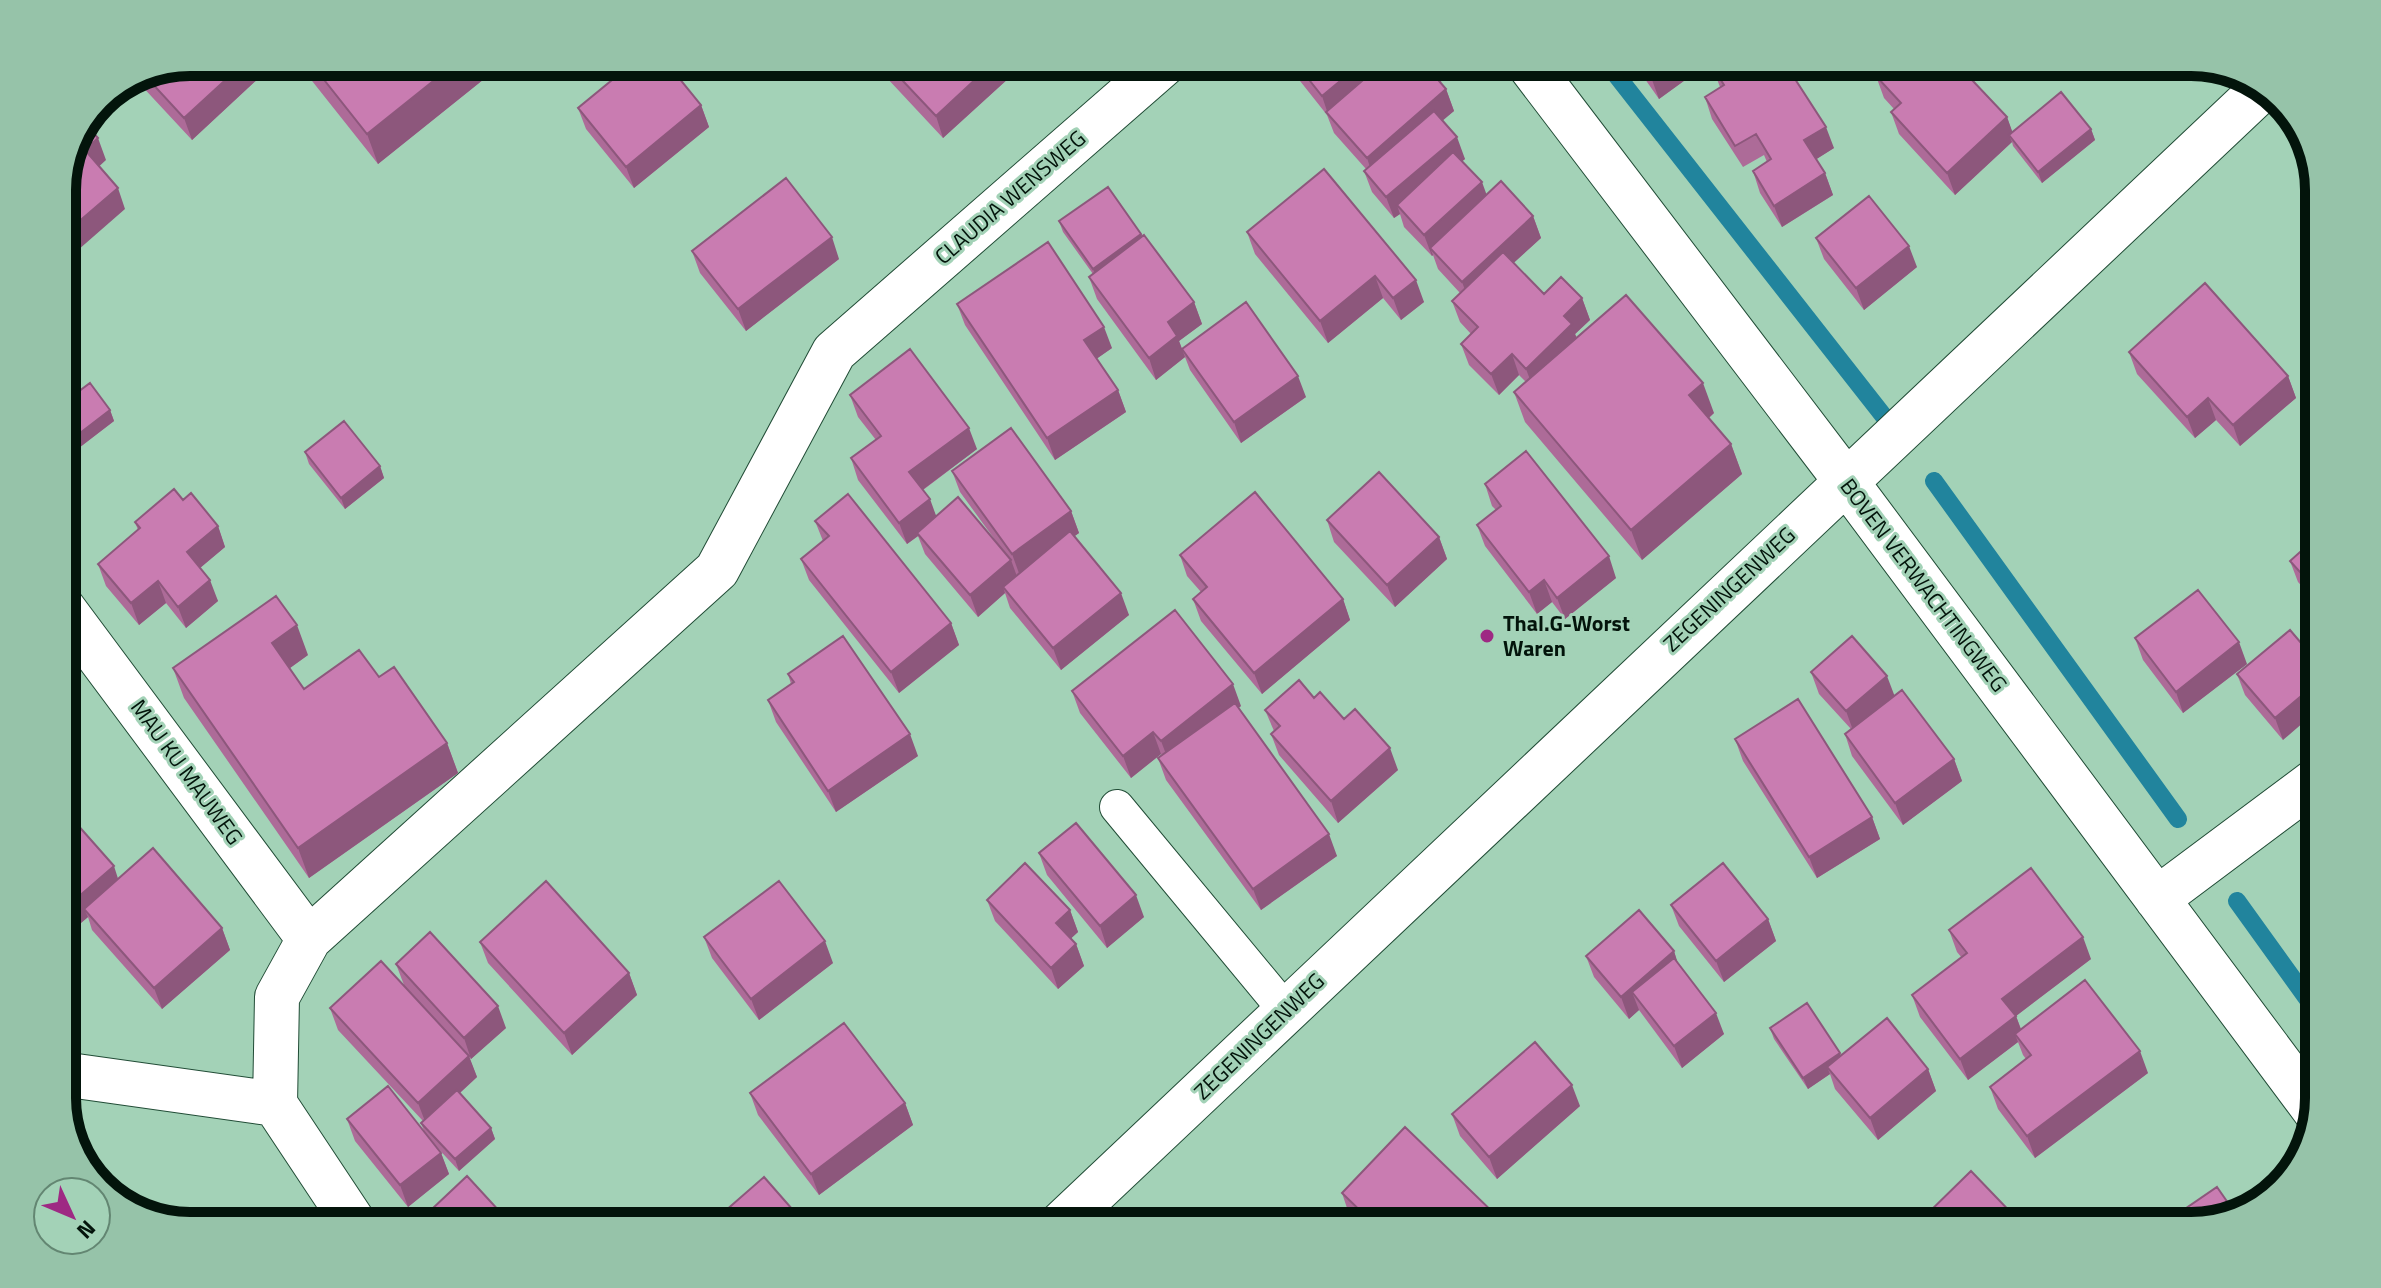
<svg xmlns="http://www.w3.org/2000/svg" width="2381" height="1288" font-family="'Titillium Web',sans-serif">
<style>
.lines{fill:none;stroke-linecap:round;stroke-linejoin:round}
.stream{stroke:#21849d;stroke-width:18}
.service-casing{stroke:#214c36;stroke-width:36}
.minor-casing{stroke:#214c36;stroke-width:46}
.service{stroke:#fff;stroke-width:34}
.minor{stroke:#fff;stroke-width:44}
.wall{fill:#ad6b98}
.shaded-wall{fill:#8d577c}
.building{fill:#c97cb1;stroke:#8d577c;stroke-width:2}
.poi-dot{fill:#9e2983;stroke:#a3d2b7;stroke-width:3}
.labels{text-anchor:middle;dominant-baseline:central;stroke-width:6;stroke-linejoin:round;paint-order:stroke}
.street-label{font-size:22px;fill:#03140b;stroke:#a3d2b7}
.poi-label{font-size:22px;font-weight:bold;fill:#03140b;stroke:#a3d2b7;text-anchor:start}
.rim{fill:none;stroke:#03140b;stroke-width:10}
</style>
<rect width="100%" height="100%" fill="#a3d2b7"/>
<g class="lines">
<path class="stream" d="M1606,62L1893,428
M1934,481L2178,819
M2237,901L2319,1015"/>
<g class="service-casing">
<path id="service" d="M1117,807L1286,1011"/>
</g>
<g class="minor-casing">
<path id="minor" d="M1527,62L1845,480L2316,1112
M62,607L309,939
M2157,899L2319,778
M62,1074L275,1104L277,997L309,939L717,570L834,352L1166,62
M275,1104L356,1226
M1059,1226L2263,88"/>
</g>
<use href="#service" class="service"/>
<use href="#minor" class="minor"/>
</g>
<path class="wall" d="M190,62H276L192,140L139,83Z
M297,62H503L504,63L378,164Z
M872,62H1004L1010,77L943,138Z
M1285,62H1438L1444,79L1440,82L1446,89L1454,111L1442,120L1465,159L1462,161L1486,195L1533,216L1541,238L1513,263L1544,294L1582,298L1590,320L1575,334L1577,338L1714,413L1709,418L1731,444L1742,474L1642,560L1525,422L1514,392L1526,382L1519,375L1499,395L1469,365L1461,344L1471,334L1460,322L1452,301L1460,293L1438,269L1433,255L1432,256L1404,227L1400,214L1394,218L1372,192L1364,171L1366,169L1334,133L1327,115Z
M1633,62H1710L1659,99Z
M1712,66L1834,148L1816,159L1825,173L1833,195L1782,227L1760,193L1753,171L1767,162L1764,155L1743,167L1712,119L1705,97L1720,87Z
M1939,72L2007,117L2012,132L2091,129L2095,140L2042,183L2013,146L2012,142L1955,195L1899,134L1891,112L1894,109L1884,98L1876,76Z
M701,105L709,127L634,188L586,129L578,108Z
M1324,169L1424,302L1401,320L1383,298L1328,343L1255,254L1247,232Z
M1059,221L1141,234L1194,302L1202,324L1179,341L1182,349L1306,397L1241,443L1190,370L1185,357L1156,380L1097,299L1089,277L1093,274L1063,232Z
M1816,238L1917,267L1864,310L1824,259Z
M692,251L839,259L746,331L700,273Z
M957,304L1112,348L1096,359L1118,390L1126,412L1055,460L965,325Z
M2129,352L2288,376L2296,398L2240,446L2216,420L2195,438L2137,374Z
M850,395L977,449L923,490L936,516L998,544L960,492L952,471L1071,511L1079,533L1074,536L1129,615L1061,670L1010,608L1005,593L978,617L925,554L918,536L907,544L858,480L851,458L876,440L858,417Z
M62,404L110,410L114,421L71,454L62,443Z
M305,452L380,466L384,478L345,509L309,464Z
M1485,484L1616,578L1565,619L1552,602L1537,614L1485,546L1477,525L1496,510L1492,506Z
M183,500L218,526L225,547L200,568L218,601L186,628L166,603L139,625L106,586L98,564L138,530L135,522Z
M1327,520L1439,537L1447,559L1395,607L1334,542Z
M815,521L951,623L959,645L899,693L809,580L801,559L823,541Z
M2319,535V605L2298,582L2290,561Z
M1180,555L1343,599L1350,620L1262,694L1201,621L1193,599L1201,592L1187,576Z
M2290,630L2283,740L2245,695L2237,674Z
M2135,638L2247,664L2183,713L2143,660Z
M308,655L290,668L304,689L379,677L447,743L458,773L309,878L184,698L173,668Z
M1811,672L1894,696L1954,759L1962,781L1903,825L1852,756L1845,734L1851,729L1819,694Z
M788,674L918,756L836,812L776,722L768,700L791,684Z
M1072,691L1241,706L1238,708L1337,856L1261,910L1166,780L1158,758L1162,755L1161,754L1131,778L1080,713Z
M1314,698L1344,719L1398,770L1338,823L1279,755L1271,734L1274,731L1265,710Z
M1735,739L1872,817L1880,839L1817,878L1743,761Z
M62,819L118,879L222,928L230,950L162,1009L92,930L88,917L62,939Z
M1039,853L1144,917L1107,948L1047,875Z
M987,900L1070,910L1078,932L1071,938L1076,944L1084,966L1058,989L995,921Z
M2319,902V923L2314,908Z
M1671,905L1768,919L1776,941L1724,982L1679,926Z
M1949,930L2091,959L2016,1016L2021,1029L2148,1073L2035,1158L1998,1109L1990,1087L2026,1059L2023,1055L2018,1042L1968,1080L1920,1017L1912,995L1962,958L1957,952Z
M704,937L833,963L759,1020L712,958Z
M480,942L629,973L637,995L572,1055L488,963Z
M1674,951L1677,962L1724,1034L1682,1068L1639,1010L1629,1019L1594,977L1586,956Z
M396,964L506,1028L471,1059L469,1057L477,1077L460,1093L491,1128L495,1139L459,1171L434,1144L441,1153L449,1174L408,1207L355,1141L347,1119L424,1131L421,1123L423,1121L338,1030L330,1008L404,985Z
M1770,1028L1841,1056L1928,1069L1936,1091L1878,1140L1835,1089L1830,1074L1808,1089L1774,1039Z
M750,1093L905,1103L913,1125L819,1195L758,1115Z
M1580,1106L1497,1179L1460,1136L1452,1114Z
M1342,1193L1501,1220L1503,1226H1361L1349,1214Z"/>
<path class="shaded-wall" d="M245,62H276L192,140L184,118Z
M457,62L504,63L378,164L367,134Z
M994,62H1004L1010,77L943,138L936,116Z
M1363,62H1398L1328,114L1322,96Z
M1431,62H1438L1444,79L1434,87L1426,66Z
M1672,62H1710L1659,99L1651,77Z
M1446,89L1454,111L1374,179L1367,158Z
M701,105L709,127L634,188L626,167Z
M2007,117L2015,139L2009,135L2012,142L1955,195L1947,173Z
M1826,127L1834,148L1812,162L1804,140Z
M2091,129L2095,140L2042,183L2038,172Z
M1457,137L1465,159L1402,211L1397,205L1400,214L1394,218L1386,197Z
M98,138L106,160L93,172L85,150Z
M1825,173L1833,195L1782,227L1774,206Z
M1482,182L1490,204L1430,248L1433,255L1432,256L1424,235Z
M118,188L125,209L62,264V236Z
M1533,216L1541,238L1470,303L1462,282Z
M1141,234L1145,245L1097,281L1093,269Z
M832,237L839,259L746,331L738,309Z
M1909,246L1917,267L1864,310L1856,288Z
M1375,276L1383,298L1328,343L1320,321Z
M1416,280L1424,302L1401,320L1393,298Z
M1582,298L1590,320L1575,334L1580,346L1534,390L1526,369L1564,316Z
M1194,302L1202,324L1179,341L1185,357L1156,380L1149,358L1168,322Z
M1104,327L1112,348L1092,362L1084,340Z
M1512,354L1519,375L1499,395L1491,374Z
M1298,376L1306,397L1241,443L1234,422Z
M2288,376L2296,398L2240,446L2233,425Z
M1703,383L1714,413L1700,425L1689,395Z
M1118,390L1126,412L1055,460L1047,438Z
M2208,398L2216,420L2195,438L2187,417Z
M110,410L114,421L71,454L67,443Z
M969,428L977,449L917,494L909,472Z
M1731,444L1742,474L1642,560L1631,530Z
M380,466L384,478L345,509L341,498Z
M930,499L938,521L917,533L918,536L907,544L899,523Z
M1071,511L1079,533L1020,576L1012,554Z
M218,526L225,547L194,573L187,552Z
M1439,537L1447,559L1395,607L1387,585Z
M1609,556L1616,578L1565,619L1557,598Z
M1011,560L1019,582L1003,587L1005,593L978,617L970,595Z
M210,580L218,601L186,628L178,607Z
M1544,580L1552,602L1537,614L1529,592Z
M158,581L166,603L139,625L131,603Z
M1121,593L1129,615L1061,670L1053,648Z
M1343,599L1350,620L1262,694L1254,673Z
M951,623L959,645L899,693L891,672Z
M297,625L308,655L283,673L272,643Z
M2239,642L2247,664L2183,713L2176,692Z
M1887,676L1895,697L1854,733L1846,711Z
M2319,681V709L2283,740L2275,718Z
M1233,684L1241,706L1169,762L1161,741Z
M1153,732L1161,754L1131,778L1123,756Z
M910,734L918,756L836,812L828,791Z
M447,743L458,773L309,878L298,848Z
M1390,748L1398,770L1338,823L1331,801Z
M1954,759L1962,781L1903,825L1895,803Z
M1872,817L1880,839L1817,878L1809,857Z
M1329,834L1337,856L1261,910L1253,889Z
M114,866L121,888L84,909L88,917L62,939V911Z
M1136,895L1144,917L1107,948L1100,926Z
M1070,910L1078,932L1064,945L1056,923Z
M1768,919L1776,941L1724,982L1716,961Z
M222,928L230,950L162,1009L154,988Z
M2083,937L2091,959L2016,1016L2024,1038L2015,1034L2018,1042L1968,1080L1960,1059L2002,999Z
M825,941L833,963L759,1020L751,999Z
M1076,944L1084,966L1058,989L1051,968Z
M1674,951L1681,973L1632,992L1639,1010L1629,1019L1621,997Z
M629,973L637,995L572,1055L564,1033Z
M498,1006L506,1028L471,1059L464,1038Z
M1716,1013L1724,1034L1682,1068L1674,1046Z
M2140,1051L2148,1073L2035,1158L2027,1136Z
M1840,1053L1844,1064L1827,1067L1830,1074L1808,1089L1803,1078Z
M469,1056L477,1077L426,1124L418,1103Z
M1928,1069L1936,1091L1878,1140L1870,1118Z
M1572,1085L1580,1106L1497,1179L1489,1157Z
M905,1103L913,1125L819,1195L811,1174Z
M491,1128L495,1139L459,1171L455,1159Z
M441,1153L449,1174L408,1207L400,1185Z"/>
<path class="building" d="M190,62H245L184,118L148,79Z
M310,62H457L367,134Z
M634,62H666L701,105L626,167L578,108Z
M885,62H994L936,116Z
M1295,62H1363L1322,96Z
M1384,62H1431L1426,66L1446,89L1367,158L1326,112Z
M1640,62H1672L1651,77Z
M1718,62H1784L1826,127L1804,140L1825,173L1774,206L1753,171L1771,159L1756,134L1735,146L1705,97L1724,85L1712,66Z
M1891,62H1930L1939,72L1949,62H1955L2007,117L1947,173L1891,112L1901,103L1876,76Z
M2061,92L2091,129L2038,172L2009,135Z
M1434,111L1457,137L1386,197L1364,171Z
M87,126L98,138L85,150L118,188L62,236V182Z
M1453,152L1482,182L1424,235L1397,205Z
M1324,169L1416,280L1393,298L1375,276L1320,321L1247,232Z
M786,178L832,237L738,309L692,251Z
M1501,181L1533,216L1462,282L1430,248Z
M1108,187L1141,234L1093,269L1059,221Z
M1869,196L1909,246L1856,288L1816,238Z
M1144,235L1194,302L1168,322L1177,336L1149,358L1089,277Z
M1048,242L1104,327L1084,340L1118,390L1047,438L957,304Z
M1503,252L1544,294L1561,277L1582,298L1564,316L1572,324L1526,369L1512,354L1491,374L1461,344L1478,327L1452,301Z
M2205,283L2288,376L2233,425L2208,398L2187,417L2129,352Z
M1626,295L1703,383L1689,395L1731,444L1631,530L1514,392Z
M1246,302L1298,376L1234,422L1182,349Z
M910,349L969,428L909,472L930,499L899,523L851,458L881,436L850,395Z
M90,383L110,410L67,443L62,437V404Z
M344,421L380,466L341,498L305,452Z
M1011,428L1071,511L1012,554L952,471Z
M1526,451L1609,556L1557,598L1544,580L1529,592L1477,525L1501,506L1485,484Z
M1379,472L1439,537L1387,585L1327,520Z
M174,489L183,500L191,493L218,526L187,552L210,580L178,607L158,581L131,603L98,564L140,528L135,522Z
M1255,492L1343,599L1254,673L1193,599L1207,587L1180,555Z
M848,494L951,623L891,672L801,559L829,536L815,521Z
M958,497L1011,560L970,595L917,533Z
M1070,531L1121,593L1053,648L1003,587Z
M2319,535V593L2290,561Z
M2198,590L2239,642L2176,692L2135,638Z
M276,596L297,625L272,643L304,689L359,650L379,677L394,667L447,743L298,848L173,668Z
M1175,610L1233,684L1161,741L1153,732L1123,756L1072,691Z
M2290,630L2319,664V681L2275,718L2237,674Z
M843,636L910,734L828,791L768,700L794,682L788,674Z
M1852,636L1887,676L1846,711L1811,672Z
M1299,680L1314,698L1320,692L1344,719L1355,709L1390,748L1331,801L1271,734L1280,726L1265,710Z
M1902,690L1954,759L1895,803L1845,734Z
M1798,699L1872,817L1809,857L1735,739Z
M1235,703L1329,834L1253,889L1158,758Z
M68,814L114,866L62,911V819Z
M1076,823L1136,895L1100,926L1039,853Z
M153,848L222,928L154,988L84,909Z
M1025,863L1070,910L1056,923L1076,944L1051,968L987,900Z
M1723,863L1768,919L1716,961L1671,905Z
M2031,868L2083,937L2002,999L2016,1016L1960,1059L1912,995L1967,953L1949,930Z
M546,881L629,973L564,1033L480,942Z
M779,881L825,941L751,999L704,937Z
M2319,902V913L2314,908Z
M1639,910L1674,951L1621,997L1586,956Z
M430,932L498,1006L464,1038L396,964Z
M1674,958L1716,1013L1674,1046L1632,992Z
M381,961L469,1056L418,1103L330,1008Z
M2085,980L2140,1051L2027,1136L1990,1087L2031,1055L2015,1034Z
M1807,1003L1840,1053L1803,1078L1770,1028Z
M1887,1018L1928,1069L1870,1118L1827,1067Z
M844,1023L905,1103L811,1174L750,1093Z
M1535,1042L1572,1085L1489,1157L1452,1114Z
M388,1086L441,1153L400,1185L347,1119Z
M457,1090L491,1128L455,1159L421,1123Z
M1405,1127L1501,1220L1496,1226H1376L1342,1193Z
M1971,1171L2021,1223L2018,1226H1930L1923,1218Z
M467,1176L513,1226H414Z
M764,1177L807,1226H721L716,1219Z
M2217,1187L2235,1213L2192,1226H2160Z"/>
<circle class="poi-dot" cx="1487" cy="636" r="8"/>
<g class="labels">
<g class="street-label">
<text transform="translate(1010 197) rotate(-41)">CLAUDIA WENSWEG</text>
<text transform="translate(1924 585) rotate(53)">BOVEN VERWACHTINGWEG</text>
<text transform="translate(1729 589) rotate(-43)">ZEGENINGENWEG</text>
<text transform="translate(187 772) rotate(54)">MAU KU MAUWEG</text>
<text transform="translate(1259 1036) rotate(-44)">ZEGENINGENWEG</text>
</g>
<g class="poi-label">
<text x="1503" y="623">Thal.G-Worst<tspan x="1503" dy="25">Waren</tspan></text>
</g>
</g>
<path d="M0 0H2381V1288H0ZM190 76H2191A114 114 0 0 1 2305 190V1098A114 114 0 0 1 2191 1212H190A114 114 0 0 1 76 1098V190A114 114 0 0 1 190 76Z" fill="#96c3a9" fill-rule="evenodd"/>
<path class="rim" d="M190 76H2191A114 114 0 0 1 2305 190V1098A114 114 0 0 1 2191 1212H190A114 114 0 0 1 76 1098V190A114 114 0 0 1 190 76Z"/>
<g transform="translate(72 1216) rotate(134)"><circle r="38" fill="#a3d2b7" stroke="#638672" stroke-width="2"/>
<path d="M0-6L14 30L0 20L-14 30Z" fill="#9e2983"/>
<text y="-12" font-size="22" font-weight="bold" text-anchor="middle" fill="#03140b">N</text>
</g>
</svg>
